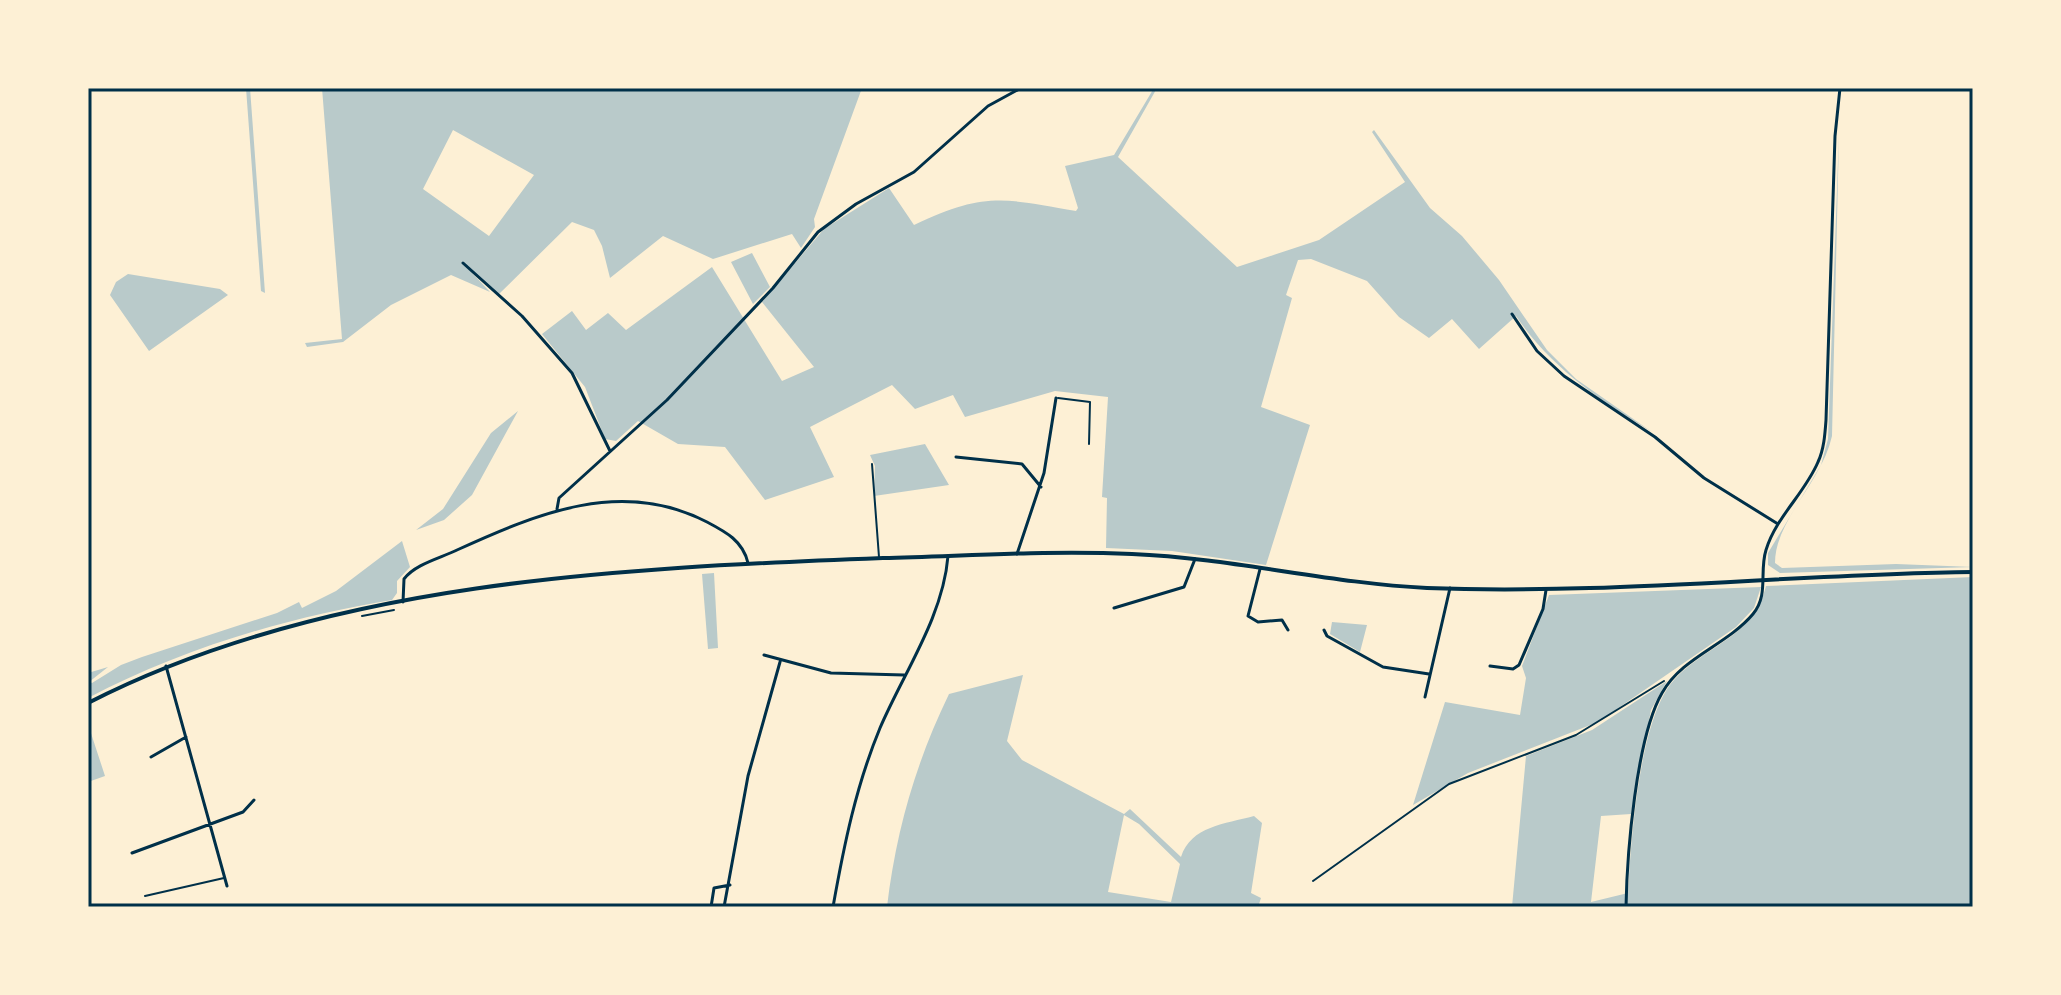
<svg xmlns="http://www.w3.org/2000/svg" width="2061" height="995" font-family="'Fira Sans',sans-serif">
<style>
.green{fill:#b9caca;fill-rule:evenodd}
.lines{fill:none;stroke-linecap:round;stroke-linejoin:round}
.path{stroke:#003049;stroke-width:2}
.service{stroke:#003049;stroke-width:2}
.minor{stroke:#003049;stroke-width:3}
.tertiary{stroke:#003049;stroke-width:4}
.neatline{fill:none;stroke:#003049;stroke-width:3}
</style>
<rect width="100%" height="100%" fill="#fdf0d5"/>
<path class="green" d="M246,88H250L265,293L261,291Z
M322,88H862L814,219L815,227L801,248L792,234L713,259L663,236L610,278L602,246L594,230L572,222L498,295L462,262L490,292L451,275L391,305L343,342L307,347L305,343L342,339ZM453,130L534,175L489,236L423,189Z
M1154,88H1157L1118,157L1237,267L1319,240L1405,182L1372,132L1374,130L1430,208L1462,236L1499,280L1547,350L1576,379L1652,432C1599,399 1552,369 1516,316L1479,349L1452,319L1429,338L1399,317L1367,281L1311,259L1298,260L1286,295L1292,298L1261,407L1310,425L1266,565L1172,551L1106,548L1107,498L1102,497L1108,397L1055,391L965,417L953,395L915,409L892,385L810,427L834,477L765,500L725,447L678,444L638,421L616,441L605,439L585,387L542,334L572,311L586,330L608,313L626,330L712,267L782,381L814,367L762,302L824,229L889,188L914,225C984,192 1003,198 1076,211L1078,208L1065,166L1114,155Z
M1839,134L1832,436C1822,482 1775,520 1775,563L1782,568L1896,564L1973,567L1780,573L1768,565V553L1821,465L1828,439Z
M752,253L770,287L753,304L731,262Z
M128,274L220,289L228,295L149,351L110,295L116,282Z
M518,411L472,495L444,520L416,530L443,509L491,433Z
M925,444L949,485L874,496L875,466L870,455Z
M402,541L410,567L397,581V593L392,600C288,617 181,649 88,698V673L108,667L89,682L92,683L121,665L142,657L277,613L299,602L302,608L336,591Z
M714,573L718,648L708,649L702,574Z
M1973,577V907H1512L1526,756L1592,730L1667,681L1651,710L1631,814L1601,816L1591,902L1628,893C1631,841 1639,718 1674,680C1707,644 1753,638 1766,586Z
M1761,587L1754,608L1736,627L1598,722L1468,773L1413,805L1445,702L1520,715L1526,678L1522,666L1549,595Z
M1332,622L1367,625L1360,652L1330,634Z
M1023,675L1007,741L1022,760L1124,814L1130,809L1181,857C1191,826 1225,824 1254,816L1262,823L1251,893L1261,898L1258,907H887C896,831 916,762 949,694ZM1124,815L1139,824L1180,864L1171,902L1108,892Z
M88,724L105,776L88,782Z"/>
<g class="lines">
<path class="path" d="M362,616L394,610
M1313,881L1449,784L1576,735L1664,681"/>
<path class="service" d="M1058,398L1090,402L1089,444
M872,464L879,557
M145,896L224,878"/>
<path class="minor" d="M463,263L522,316L572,373L610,451
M1512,314L1537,351L1564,376L1655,437L1704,478L1778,524
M956,457L1022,464L1041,487
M557,509L559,498L667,400L773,288L818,232L856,204L914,172L988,106L1021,88
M1017,554L1044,473L1056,398
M1260,569L1248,616L1258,622L1282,620L1288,630
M403,602L404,579C415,564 441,558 457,550C538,513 622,478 707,522C726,532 743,541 748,563
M1114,608L1184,587L1195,559
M1324,630L1327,636L1383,667L1429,674
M764,655L831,673L904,675
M166,666L227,886
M1490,666L1513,669L1519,665L1543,609L1546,590
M1425,697L1450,588
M151,757L186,737
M132,853L243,812L254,800
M711,907L714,888L730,885
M724,907L748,776L780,662
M833,907C844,845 856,786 880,728C904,672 943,617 948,556
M1626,907C1627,854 1636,738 1662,693C1682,657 1727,645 1753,614C1769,595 1759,572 1766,550C1776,517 1805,493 1818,462C1824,449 1825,434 1826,420L1835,136L1840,88"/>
<path class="tertiary" d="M88,703C326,581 620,568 883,558C966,556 1049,550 1132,554C1231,558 1328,583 1427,588C1609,595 1791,574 1973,572"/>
</g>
<rect width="2061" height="995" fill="none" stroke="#fdf0d5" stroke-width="180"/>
<rect x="90" y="90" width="1881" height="815" class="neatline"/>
</svg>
